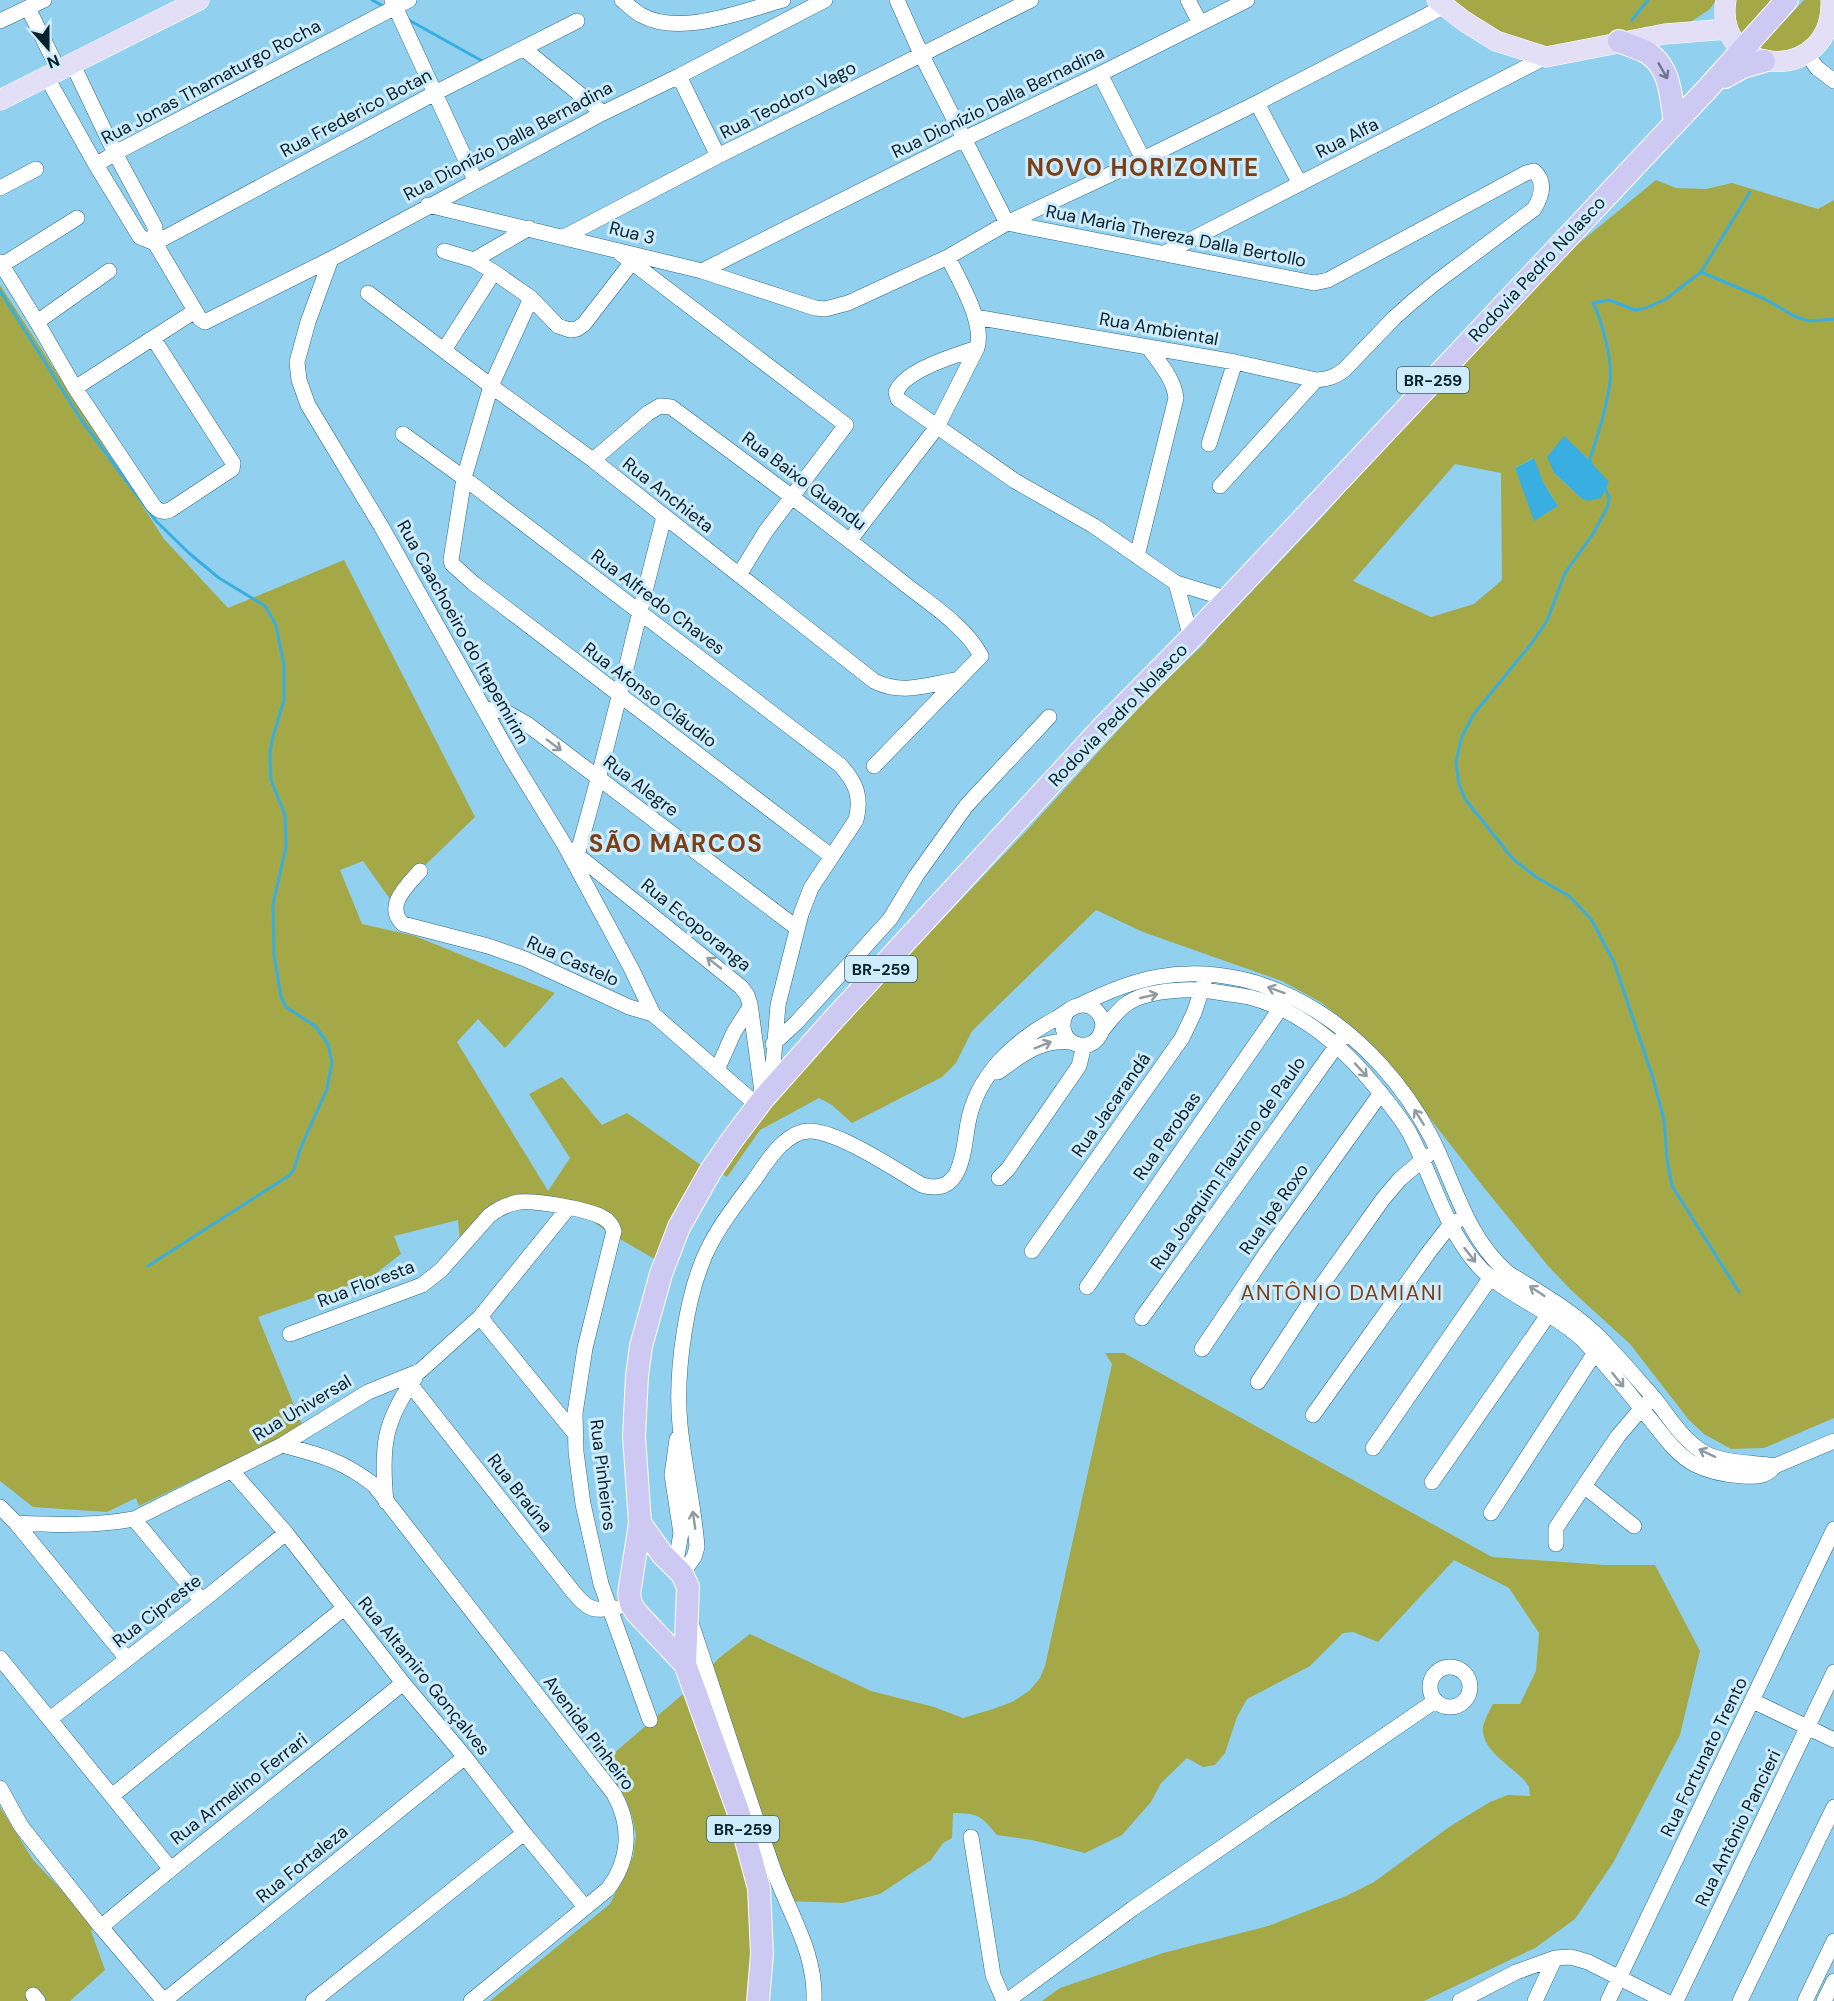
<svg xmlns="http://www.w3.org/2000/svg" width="1834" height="2001" font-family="'DM Sans',sans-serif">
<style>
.green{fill:#a5a847;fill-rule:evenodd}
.water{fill:#39aee0}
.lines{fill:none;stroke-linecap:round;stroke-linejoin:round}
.stream{stroke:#39aee0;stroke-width:3}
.minor-casing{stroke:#2b6985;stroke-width:16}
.major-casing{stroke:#fff;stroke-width:21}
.highway-casing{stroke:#fff;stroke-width:24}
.minor{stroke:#fff;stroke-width:15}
.major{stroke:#e2dff7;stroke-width:20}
.highway{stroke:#cec9f2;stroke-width:22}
.oneway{stroke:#6a7590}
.oneway2{stroke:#8f9ba0}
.labels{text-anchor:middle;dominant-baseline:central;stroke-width:6;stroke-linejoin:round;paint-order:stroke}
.shield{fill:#ceecfc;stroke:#435e6b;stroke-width:1.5}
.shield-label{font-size:16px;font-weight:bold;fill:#07212d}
.street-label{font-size:18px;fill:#07212d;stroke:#ceecfc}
.quarter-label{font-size:21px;letter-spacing:1.5px;fill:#7c3f15;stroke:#ceecfc}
.district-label{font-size:24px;font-weight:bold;letter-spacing:1.5px;fill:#7c3f15;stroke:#ceecfc}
</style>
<rect width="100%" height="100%" fill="#92d0f0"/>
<path class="green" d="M1445,0H1716L1710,9L1689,23L1562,49L1521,46Z
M1736,0H1773L1741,36L1735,24Z
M1804,0H1823L1825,14L1812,43L1782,57L1757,50Z
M1656,180L1676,188L1706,189L1732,183L1818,209L1834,200V1418L1764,1448L1731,1449L1704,1434L1689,1420L1630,1344L1572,1291L1549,1267L1485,1189L1386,1062L1356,1030L1322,1003L1282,981L1143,932L1096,910L972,1031L956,1063L942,1077L852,1123L832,1105L819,1098L760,1130L727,1177L719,1172L775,1101L869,997L1032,825L1142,704L1207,641L1206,640L1327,512L1374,458L1458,370L1561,258ZM1564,437L1586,457L1581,498L1554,473ZM1533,458L1543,482L1558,506L1535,520L1515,468ZM1455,464L1501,473L1502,580L1474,604L1431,617L1353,581Z
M0,285L164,539L228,608L344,560L475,817L390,899L363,861L340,870L362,924L415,936L555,993L505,1048L478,1019L457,1042L548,1191L570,1158L529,1094L562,1077L602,1125L627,1113L705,1168L656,1260L608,1232L589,1219L522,1200L488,1212L461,1253L458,1220L394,1236L401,1254L370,1278L258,1317L303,1427L139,1506L136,1498L107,1512L33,1507L0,1481Z
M1105,1353H1124L1492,1557L1605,1565H1655L1700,1651L1680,1735L1613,1863L1575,1919L1535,1948L1424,2001H1042L1060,1988L1163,1953L1268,1926L1346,1896L1374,1882L1449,1827L1490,1802L1508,1795L1530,1796L1529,1787L1525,1781C1512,1766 1480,1750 1483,1726C1485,1719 1489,1711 1493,1704H1520L1536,1671L1539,1633L1509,1588L1454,1560L1378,1642L1353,1632L1343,1633L1310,1666L1247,1699L1237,1717L1225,1753L1215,1765L1203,1767L1187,1758L1161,1783L1151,1802L1122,1835L1085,1853L1032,1840L997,1835C981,1816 979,1813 953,1813L952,1838L943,1843L931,1860L880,1894L843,1903L787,1901L786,1897L771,1885L760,1840L710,1668L719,1658L750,1634L871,1691L934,1707L963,1718L993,1709L1012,1702L1029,1691L1040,1678L1045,1666L1112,1364Z
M683,1694L738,1838L755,1906L750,2001H490L610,1904L633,1857L636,1835L632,1816L625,1797L599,1766Z
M0,1807L33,1860L96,1926L91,1931L105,1970L70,2001H0Z"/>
<path class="water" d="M1564,436L1586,457L1609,482L1601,498L1588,501L1581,498L1554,473L1547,457Z
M1534,458L1543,482L1558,506L1534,521L1515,468Z"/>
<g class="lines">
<path class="stream" d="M372,0L385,7
M407,19L484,62
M1632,20L1648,0
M1058,85L1065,84
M1701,272L1765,299L1794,316L1809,321L1834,319
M0,291L82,421L156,521L190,554L219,578L265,606L276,625L284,666V700L272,740L270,754L271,780L285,815L286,847L273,904L274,954L281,997L286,1007L315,1026L328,1044L332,1062L327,1089L301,1147L294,1169L290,1175L148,1266
M1591,465L1590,459C1598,434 1607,408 1610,381C1613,363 1602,320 1593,303L1609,300L1635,310L1646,308L1666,299L1701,272L1750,192
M1604,486L1609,497L1608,506L1593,534L1565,573L1547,621L1531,644L1474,714L1462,736L1456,762L1459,784L1465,799L1513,859L1536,877L1569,896L1591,919L1614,962L1653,1078L1664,1120L1667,1159L1672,1186L1739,1292"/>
<g class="minor-casing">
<path id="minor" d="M392,0L475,180
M622,0C628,5 634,11 641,15C680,37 742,11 783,0
M897,0L921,54L1007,223L1314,283L1328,280L1526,173L1534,171C1546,182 1542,196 1534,209L1435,283L1412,302L1394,318L1344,370C1335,377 1328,379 1316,380L1235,362L975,317
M1188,0L1200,23
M28,8L58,69
M0,21L44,0
M524,49L603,113
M1807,54L1817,68L1834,81
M72,63L115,153L155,227V243L200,319L205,322L331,259L603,113L679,76L825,0
M1100,74L1143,159
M46,76L96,165L140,237L155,243L435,93L577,21
M679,76L718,156
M1257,103L1300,184
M96,165L115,153L409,0
M0,188L36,169
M428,205L702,271L815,308L825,309L848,303L948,257L1007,223L1143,159L1257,103L1445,6
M564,237L718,156L1031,0
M444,251L474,260L494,272L531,298L558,326L570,330L577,329L584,324L632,262
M1165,253L1546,57
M621,254L846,425L766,531L739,575
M331,259L308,322L297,362L299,380L308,405L381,526L512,759L564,844L631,968L653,1014
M474,260L529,228
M0,262L37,322L75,388L153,505C158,511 163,513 170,510L232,469L233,463L153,338
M2,265L77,218
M702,271L964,139L1100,74L1247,0
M368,293L491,386L593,460L874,681C902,695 926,685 956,680
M531,298L491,386L464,478L451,560L452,564L473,583L831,856
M37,322L109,271
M977,348C955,356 906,369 896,392L898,399L1015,481L1094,526L1176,583L1191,638
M444,350L494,272
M75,388L195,311
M403,434L464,478L840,765C856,782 862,797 856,820L811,888L801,914L778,1005L771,1090
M1209,444L1235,362
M593,460L648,413L660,406L671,407C748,464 826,521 901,581C927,602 966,626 981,656L874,766
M1220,486L1316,380
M850,540L937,427L977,348C985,322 959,281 948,257
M1137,556L1176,398C1174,379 1160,364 1149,348
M1176,583L1228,599
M485,709L504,711L527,724L797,928
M571,850L741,987L747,995L750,1004L763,1099
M577,855C610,743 634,630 664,517
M420,871C407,886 384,906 403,924L488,946L525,959L629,1007L653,1014L758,1106
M1080,1005C1104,993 1130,982 1157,977C1273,956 1378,1037 1430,1135C1455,1183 1465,1236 1508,1273C1540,1293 1575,1312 1602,1340C1619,1358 1637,1378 1654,1398C1669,1417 1682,1439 1703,1452C1723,1464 1753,1462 1775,1466
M1103,1029C1111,1020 1118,1009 1128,1003C1149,989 1194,988 1217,992C1228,994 1239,995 1249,997C1300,1010 1341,1045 1374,1085C1386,1100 1399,1115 1409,1132C1432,1175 1443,1224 1475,1262C1501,1294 1551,1310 1582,1339C1606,1364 1628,1392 1650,1419C1663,1435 1676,1454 1694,1464C1709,1472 1726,1475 1743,1476C1757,1477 1765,1477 1775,1466L1834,1441
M773,1044L796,1023L890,919L916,876L966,806L1049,717
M717,1070L734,1032L750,1007
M998,1072C1020,1056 1042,1038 1071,1042
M999,1178L1008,1169L1079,1066L1084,1045
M1032,1251L1182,1038L1194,1013L1204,983
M1087,1287L1280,1009
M480,1317L576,1435
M1142,1318L1342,1038
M290,1334L422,1285L441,1270L489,1216C497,1209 508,1204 519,1202C536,1200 586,1209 602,1217C608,1220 612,1225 614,1231L585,1348L575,1413L576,1452L583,1504L601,1584L650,1720
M1202,1349L1267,1252L1381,1093
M1258,1382L1319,1289L1383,1199L1400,1179L1427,1156
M410,1384L574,1593C582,1602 589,1611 603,1609C608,1608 611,1607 617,1608
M1313,1415L1429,1252L1450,1225L1457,1221
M282,1445C320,1455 342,1460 374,1485L614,1794C632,1826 630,1860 608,1889L471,2001
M1373,1448L1491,1277
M232,1471L286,1533L403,1683L465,1757L524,1833L585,1907
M1432,1482L1548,1315L1554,1309
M1584,1486L1634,1526
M386,1502C381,1449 383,1422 415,1378
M0,1507L16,1523L127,1659
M1491,1513L1594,1354
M134,1519L202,1601
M16,1523C56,1525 94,1526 134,1519L282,1445L368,1392L420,1371L480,1317L569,1207
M1556,1544V1528L1584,1486L1618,1436L1641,1409L1649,1402
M675,1567L681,1533L672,1475L677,1439
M682,1574L694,1557L697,1547C694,1506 684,1466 680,1425C675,1373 686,1289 711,1243C723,1220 740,1199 755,1179C767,1161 787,1129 812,1131C843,1134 894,1169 922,1185C963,1197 963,1150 968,1123C977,1074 1015,1040 1057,1018C1064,1014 1070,1008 1077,1006C1092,1001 1108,1017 1101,1033C1090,1058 1052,1042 1066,1013
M691,1623C719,1706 745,1789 774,1871C790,1915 816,1953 814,2001
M0,1658L170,1868
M1430 1687a20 20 0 1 1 40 0a20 20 0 1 1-40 0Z
M1753,1701L1834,1740
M50,1719L202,1601L286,1533
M0,1788L21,1826L101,1927L164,2001
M113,1795L344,1608
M971,1837L993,1975L1004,2001
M101,1927C200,1843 303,1765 403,1683
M33,1995L38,2001
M164,2001L465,1757
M313,2001L524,1833
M1007,2001L1132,1909L1435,1701
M1460,2001L1516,1972L1555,1958L1571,1957L1588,1962L1665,2001
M1535,2001L1555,1958
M1608,2001L1834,1529
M1676,2001L1834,1672
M1740,2001L1834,1807
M1805,2001L1834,1941
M1824,2001L1834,1981"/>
</g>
<g class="major-casing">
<path id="major" d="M1437,0L1464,21L1496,41L1546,57L1665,34L1728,29
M1726,0C1713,78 1834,86 1831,0
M0,100L199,0"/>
</g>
<g class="highway-casing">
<path id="highway" d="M1619,41C1628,45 1638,48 1646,52C1671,66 1671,98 1675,123
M1725,77L1743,67L1764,61
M640,1523L662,1554L682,1574L688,1587L685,1664L738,1811L759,1888L762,1954L758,2001
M685,1664L636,1612L631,1604L629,1594L640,1523L634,1436L637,1376L641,1346L661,1274L679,1227L710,1172L732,1140L763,1099L834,1019L1103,727L1191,638L1708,88L1787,0"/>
</g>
<use href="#minor" class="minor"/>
<use href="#major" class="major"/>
<use href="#highway" class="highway"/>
</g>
<defs><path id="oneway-shaft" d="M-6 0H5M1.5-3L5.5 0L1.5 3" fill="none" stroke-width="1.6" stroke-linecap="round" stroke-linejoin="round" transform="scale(1.5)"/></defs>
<use class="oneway" href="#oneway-shaft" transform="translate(1663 71) rotate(60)"/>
<g class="oneway2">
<use href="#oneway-shaft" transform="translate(554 745) rotate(37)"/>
<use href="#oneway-shaft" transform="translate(714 963) rotate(-142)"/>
<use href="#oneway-shaft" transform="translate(1276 990) rotate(-160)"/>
<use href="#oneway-shaft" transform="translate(1149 996) rotate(-13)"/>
<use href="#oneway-shaft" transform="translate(1043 1045) rotate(-22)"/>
<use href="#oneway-shaft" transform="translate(1361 1070) rotate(47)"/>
<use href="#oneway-shaft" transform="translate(1419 1117) rotate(-122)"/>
<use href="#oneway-shaft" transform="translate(1470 1255) rotate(52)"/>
<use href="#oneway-shaft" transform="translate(1537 1291) rotate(-147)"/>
<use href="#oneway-shaft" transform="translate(1618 1380) rotate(51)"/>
<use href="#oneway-shaft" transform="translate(1707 1453) rotate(-155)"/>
<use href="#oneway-shaft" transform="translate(694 1520) rotate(-98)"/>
</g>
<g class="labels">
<g class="shield">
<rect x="1397" y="367" width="72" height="26" rx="4.5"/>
<rect x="845" y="956" width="72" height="26" rx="4.5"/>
<rect x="707" y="1816" width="72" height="26" rx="4.5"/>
</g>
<g class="shield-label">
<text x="1433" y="380">BR-259</text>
<text x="881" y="969">BR-259</text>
<text x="743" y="1829">BR-259</text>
</g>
<g class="street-label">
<text transform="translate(211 82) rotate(-28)">Rua Jonas Thamaturgo Rocha</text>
<text transform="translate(788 100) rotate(-27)">Rua Teodoro Vago</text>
<text transform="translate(998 102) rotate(-26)">Rua Dionízio Dalla Bernadina</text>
<text transform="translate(356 113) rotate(-28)">Rua Frederico Botan</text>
<text transform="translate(1347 138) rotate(-27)">Rua Alfa</text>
<text transform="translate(508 141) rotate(-28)">Rua Dionízio Dalla Bernadina</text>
<text transform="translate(632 233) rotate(14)">Rua 3</text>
<text transform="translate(1176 236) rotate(11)">Rua Maria Thereza Dalla Bertollo</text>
<text transform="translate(1537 269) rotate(-47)">Rodovia Pedro Nolasco</text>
<text transform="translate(1159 329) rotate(10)">Rua Ambiental</text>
<text transform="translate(804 481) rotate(37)">Rua Baixo Guandu</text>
<text transform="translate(668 495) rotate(38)">Rua Anchieta</text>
<text transform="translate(658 602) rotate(37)">Rua Alfredo Chaves</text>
<text transform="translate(463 632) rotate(61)">Rua Caachoeiro do Itapemirim</text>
<text transform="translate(650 695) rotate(37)">Rua Afonso Cláudio</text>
<text transform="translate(1118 715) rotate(-46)">Rodovia Pedro Nolasco</text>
<text transform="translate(641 786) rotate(37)">Rua Alegre</text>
<text transform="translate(696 925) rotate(39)">Rua Ecoporanga</text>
<text transform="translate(573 961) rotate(24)">Rua Castelo</text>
<text transform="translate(1111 1105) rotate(-55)">Rua Jacarandá</text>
<text transform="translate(1167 1136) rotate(-55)">Rua Perobas</text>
<text transform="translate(1228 1163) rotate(-55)">Rua Joaquim Flauzino de Paulo</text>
<text transform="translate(1274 1209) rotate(-55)">Rua Ipê Roxo</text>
<text transform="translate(366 1284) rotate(-21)">Rua Floresta</text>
<text transform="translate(302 1408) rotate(-31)">Rua Universal</text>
<text transform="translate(603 1475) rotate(83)">Rua Pinheiros</text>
<text transform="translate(520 1493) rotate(52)">Rua Braúna</text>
<text transform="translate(157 1611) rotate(-38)">Rua Cipreste</text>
<text transform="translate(424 1676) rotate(51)">Rua Altamiro Gonçalves</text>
<text transform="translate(589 1733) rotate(53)">Avenida Pinheiro</text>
<text transform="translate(1704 1757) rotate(-64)">Rua Fortunato Trento</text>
<text transform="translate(239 1789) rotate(-38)">Rua Armelino Ferrari</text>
<text transform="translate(1738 1828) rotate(-64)">Rua Antônio Pancieri</text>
<text transform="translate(302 1864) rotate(-39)">Rua Fortaleza</text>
</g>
<g class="quarter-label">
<text x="1342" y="1293">ANTÔNIO DAMIANI</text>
</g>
<g class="district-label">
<text x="1143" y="167">NOVO HORIZONTE</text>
<text x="676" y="843">SÃO MARCOS</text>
</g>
</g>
<g transform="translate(48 48) rotate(159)" stroke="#ceecfc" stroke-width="4.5" paint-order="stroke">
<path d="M0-4.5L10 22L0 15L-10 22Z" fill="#07212d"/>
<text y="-9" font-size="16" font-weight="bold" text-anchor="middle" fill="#07212d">N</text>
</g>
</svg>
